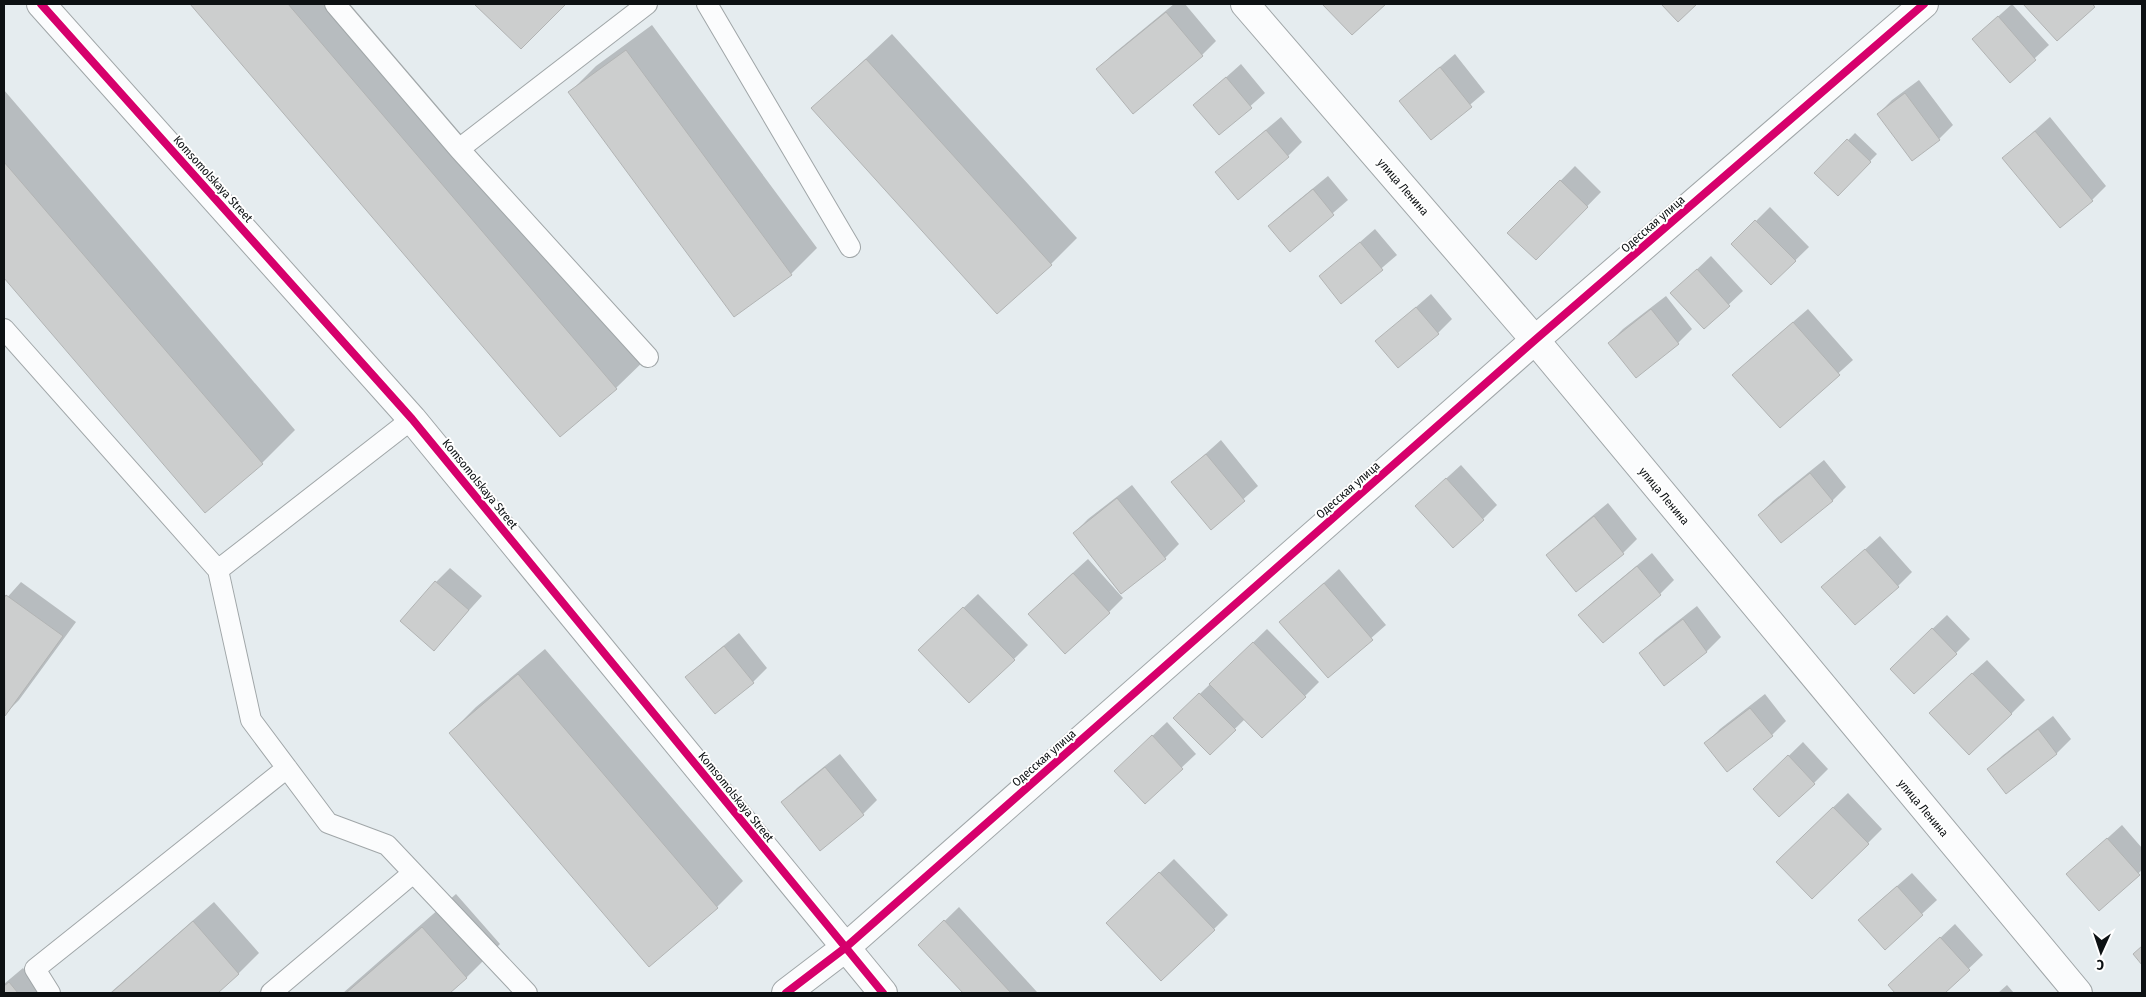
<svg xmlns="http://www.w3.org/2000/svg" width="2146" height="997" font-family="'Fira Sans Condensed',sans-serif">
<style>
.shadow{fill:#0003}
.building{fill:#cccece;stroke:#b2b4b4}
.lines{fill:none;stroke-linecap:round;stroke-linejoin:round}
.lane-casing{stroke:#a0a6a8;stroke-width:22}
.street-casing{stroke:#a0a6a8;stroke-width:30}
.secondary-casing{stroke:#a0a6a8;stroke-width:30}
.lane{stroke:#fbfcfd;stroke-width:20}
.street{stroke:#fbfcfd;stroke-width:28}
.secondary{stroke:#fbfcfd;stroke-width:28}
.cycleway-casing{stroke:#fff;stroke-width:11}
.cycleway{stroke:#d6006c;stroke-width:8}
.labels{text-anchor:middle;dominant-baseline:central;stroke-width:4;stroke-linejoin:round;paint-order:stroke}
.street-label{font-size:12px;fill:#0d1113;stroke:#fff}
</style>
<rect width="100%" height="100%" fill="#e5ecef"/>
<path class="shadow" d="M192,4H350L650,355L616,388L560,436Z
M476,4H565L521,48Z
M1174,4H1185L1216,41L1202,55L1098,69L1112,55Z
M1324,4H1384L1352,33Z
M2012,4L2049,45L2010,81L1973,39Z
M2025,4H2096L2057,39Z
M652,25L817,248L791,274L570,92L596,66Z
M892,34L1077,238L1051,264L813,108Z
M1455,54L1485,92L1431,138L1400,101Z
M1241,64L1265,93L1219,134L1195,105Z
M1919,80L1953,125L1939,139L1913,159L1878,114L1892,100Z
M4,90L295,430L262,463L205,511L4,276Z
M1281,117L1302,142L1288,156L1216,172Z
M2050,117L2106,186L2092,200L2004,158Z
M1855,133L1877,154L1838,194L1816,173Z
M1575,166L1601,192L1536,259L1509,233Z
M1328,176L1348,200L1290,250L1270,226L1284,212Z
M1770,207L1809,247L1772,283L1733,244Z
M1375,229L1397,255L1342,302L1321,276Z
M1711,256L1743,291L1704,328L1672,293Z
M1431,294L1452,319L1438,333L1377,341Z
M1666,296L1692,329L1678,343L1636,376L1609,343L1623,329Z
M1808,309L1853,360L1780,426L1748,361Z
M1221,440L1258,486L1211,528L1173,483Z
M1824,460L1846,487L1832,501L1759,515L1773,501Z
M1461,465L1497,505L1483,519L1416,506Z
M1132,485L1179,544L1165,558L1074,533L1088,519Z
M1608,503L1637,539L1623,553L1548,555L1562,541Z
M1880,536L1912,572L1898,586L1823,587Z
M1652,553L1674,580L1660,594L1580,615L1594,601Z
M1088,559L1123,598L1109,612L1043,600Z
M450,568L482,596L434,649L436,582Z
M1339,569L1386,625L1328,676L1281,622Z
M21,582L76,622L19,700L5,714L4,601Z
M978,594L1028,645L1014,659L934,636Z
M1697,606L1721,637L1707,651L1665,684L1641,653L1655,639Z
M1947,615L1970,639L1956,653L1905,655Z
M1267,629L1319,682L1305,696L1245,719L1210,753L1175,718Z
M739,633L767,668L753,682L687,678L701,664Z
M545,649L743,881L717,907L649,965L450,733L476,707Z
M1987,660L2025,700L2011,714L1944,699Z
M1765,694L1786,721L1772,735L1706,743L1720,729Z
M2053,716L2071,739L2057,753L2007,793L1988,770L2002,756Z
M1167,722L1196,754L1145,802L1130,757Z
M1803,742L1828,769L1814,783L1769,775Z
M840,754L877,800L863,814L783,802L797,788Z
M1848,793L1882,829L1868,843L1791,848Z
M2122,825L2142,848V870L2099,910L2068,874Z
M1174,859L1228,915L1214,929L1122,909Z
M1912,873L1937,900L1885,948L1874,906Z
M456,894L500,944L467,977L448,993H343Z
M214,902L259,953L239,973L216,993H110Z
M959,907L1037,992L1036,993H964L920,945Z
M1955,924L1983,955L1943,993H1897L1890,985Z
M23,968L43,993H4V984Z
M2007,985L2014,993H1998Z"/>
<path class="building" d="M190,4H288L617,389L560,437Z
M474,4H566L521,49Z
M1322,4H1386L1352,35Z
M1661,4H1697L1678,22Z
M2023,4H2092L2095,7L2057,41Z
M1166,12L1203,56L1133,114L1096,69Z
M1998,16L2036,60L2010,83L1972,39Z
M626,50L792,275L734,317L568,92Z
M866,59L1052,265L997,314L811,108Z
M1440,67L1472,107L1431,140L1399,101Z
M1226,77L1252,108L1219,135L1193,105Z
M1905,93L1940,140L1912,161L1877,114Z
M1266,130L1289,157L1238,200L1215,172Z
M2035,131L2093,201L2060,228L2002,158Z
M1847,139L1871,162L1838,196L1814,173Z
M4,162L263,464L205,513L4,278Z
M1560,180L1588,207L1536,260L1507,233Z
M1313,189L1334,215L1290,252L1268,226Z
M1755,220L1796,261L1771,285L1731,244Z
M1360,242L1383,270L1341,304L1319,276Z
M1697,269L1730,306L1704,329L1670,293Z
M1416,307L1439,334L1398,368L1375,341Z
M1651,309L1679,344L1636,378L1608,343Z
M1793,322L1840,375L1780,428L1732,375Z
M1206,454L1245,501L1211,530L1171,482Z
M1810,473L1833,501L1781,543L1758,515Z
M1446,478L1484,520L1453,548L1415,506Z
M1117,498L1166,559L1121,594L1073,533Z
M1594,516L1624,554L1576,592L1546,555Z
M1865,549L1899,587L1855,625L1821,587Z
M1637,566L1661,595L1603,643L1578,615Z
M1073,573L1110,613L1065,654L1028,614Z
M435,581L469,610L434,651L400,621Z
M1324,583L1373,640L1328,678L1279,622Z
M6,595L63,636L5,716L4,598Z
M963,607L1015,660L969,703L918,650Z
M1683,619L1707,652L1664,686L1639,653Z
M1932,628L1957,654L1914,694L1890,669Z
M1253,642L1306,697L1262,738L1209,684Z
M724,646L754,683L715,714L685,677Z
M1972,673L2012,714L1969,755L1929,713Z
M518,674L718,908L649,967L449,733Z
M1199,693L1236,730L1210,755L1173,718Z
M1750,708L1773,736L1727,772L1704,743Z
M2038,729L2057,754L2006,794L1987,769Z
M1152,735L1183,769L1145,804L1114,771Z
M1788,755L1815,784L1779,817L1753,789Z
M825,767L864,815L820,851L781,802Z
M1833,807L1869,844L1812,899L1776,862Z
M2107,838L2140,875L2099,911L2066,874Z
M1159,872L1215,930L1161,981L1106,923Z
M1897,886L1923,915L1885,950L1858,920Z
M944,920L1011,993H963L918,945Z
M193,921L239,974L218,993H111Z
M422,927L467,978L450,993H346Z
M1940,937L1970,970L1945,993H1895L1888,985Z
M2142,946V965L2133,954Z
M9,982L18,993H4V986Z"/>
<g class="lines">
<g class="lane-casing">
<path id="lane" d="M335,4L459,149L647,4
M707,4L850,247
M459,149L648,357
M4,329L218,570L251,720L328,823L387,845L527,993
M218,570L412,419
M50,993L35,969L287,768
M271,993L413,873"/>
</g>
<g class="street-casing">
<path id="street" d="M41,4L412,419L883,993
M786,993L845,948L1535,340L1924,4"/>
</g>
<g class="secondary-casing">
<path id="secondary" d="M1245,4L1535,340L2078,993"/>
</g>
<use href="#lane" class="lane"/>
<use href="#street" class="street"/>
<use href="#secondary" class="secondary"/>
<g class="cycleway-casing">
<path id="cycleway" d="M41,4L412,419L883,993
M786,993L845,948L1535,340L1924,4"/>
</g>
<use href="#cycleway" class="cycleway"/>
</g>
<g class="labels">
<g class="street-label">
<text transform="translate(213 179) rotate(48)">Komsomolskaya Street</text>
<text transform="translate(1403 187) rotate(49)">улица Ленина</text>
<text transform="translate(1653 224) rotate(-41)">Одесская улица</text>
<text transform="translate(480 484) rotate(51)">Komsomolskaya Street</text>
<text transform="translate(1348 490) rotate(-41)">Одесская улица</text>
<text transform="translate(1664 496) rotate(50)">улица Ленина</text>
<text transform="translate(1044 758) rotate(-41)">Одесская улица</text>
<text transform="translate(736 797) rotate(51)">Komsomolskaya Street</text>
<text transform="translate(1923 808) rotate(50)">улица Ленина</text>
</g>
</g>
<rect width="2146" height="997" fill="none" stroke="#0d1113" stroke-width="10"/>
<g transform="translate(2101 952) rotate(183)" stroke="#ffffff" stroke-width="4" paint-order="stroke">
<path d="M0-4L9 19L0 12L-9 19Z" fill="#0d1113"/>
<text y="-8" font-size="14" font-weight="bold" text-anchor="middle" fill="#0d1113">С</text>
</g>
</svg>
